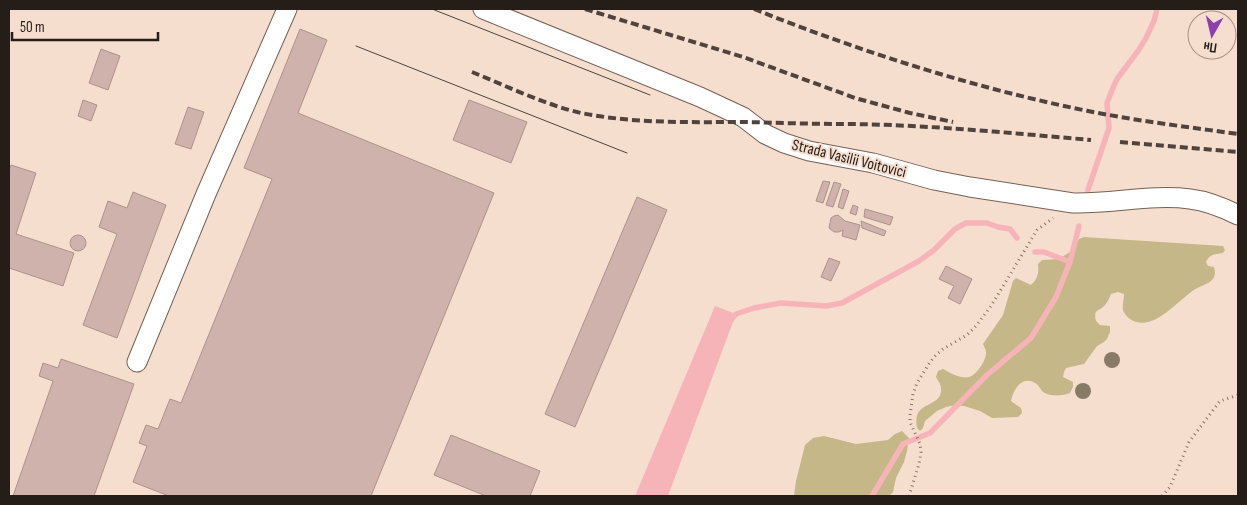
<svg xmlns="http://www.w3.org/2000/svg" width="1247" height="505" font-family="'Sofia Sans Condensed',sans-serif">
<style>
.green{fill:#c5b787}
.water{fill:#f6b4b8}
.lines{fill:none;stroke-linecap:round;stroke-linejoin:round}
.stream{stroke:#f6b4b8;stroke-width:5.5}
.building{fill:#ceb2ab;stroke:#ad928b}
.minor-casing{stroke:#756154;stroke-width:21}
.path{stroke:#84746a;stroke-width:3;stroke-dasharray:1 4;stroke-linecap:butt}
.minor{stroke:#fff;stroke-width:19}
.tram{stroke:#4f433c;stroke-width:1}
.rail{stroke:#4f433c;stroke-width:4;stroke-dasharray:8 4;stroke-linecap:butt}
.tree{fill:#897a65}
.labels{text-anchor:middle;dominant-baseline:central;stroke-width:4;stroke-linejoin:round;paint-order:stroke}
.street-label{font-size:16px;fill:#251d17;stroke:#f6decf}
</style>
<rect width="100%" height="100%" fill="#f6decf"/>
<path class="green" d="M1084,237L1223,246L1225,250L1223,253C1215,254 1210,254 1206,262L1208,266L1214,267C1219,283 1203,284 1194,290C1177,301 1152,334 1130,319C1127,317 1124,313 1123,310C1122,306 1124,299 1124,294L1118,292L1111,294C1109,298 1108,302 1105,305C1099,312 1093,308 1096,321L1100,325L1110,326V332L1107,339L1104,342L1097,346L1084,364L1066,368L1064,372L1063,377L1073,382V387L1070,393C1063,396 1050,397 1043,392C1040,389 1039,385 1035,383C1022,375 1013,390 1011,401L1021,408L1022,413L1018,417L992,418L980,411L964,406L956,405L946,407L937,411L925,421L923,428L920,431L917,428C916,423 916,417 918,413C924,403 939,404 941,392C942,386 939,382 936,377L938,371L943,369C950,373 961,379 969,377C977,375 987,359 986,352C986,349 984,347 983,344L1003,315L1013,281L1016,278L1031,285C1038,279 1039,272 1038,264L1042,260L1059,259L1070,252L1079,239Z
M902,431L909,438L907,451L904,462L896,478L893,492L889,496H794L796,481L805,445L813,438L824,436L856,444L888,440L895,434Z"/>
<path class="water" d="M715,306L736,314L668,496H635Z"/>
<g class="lines">
<path class="stream" d="M1088,190L1109,128L1107,103L1112,90L1117,79L1138,51L1146,38L1154,21L1157,9
M1035,252H1044L1070,262
M731,320L736,314L754,308L781,303L826,306L842,303L919,261L934,250L955,229L966,223H987L998,227L1010,229L1017,238
M872,496L903,444L930,433L987,375L1031,338L1056,297L1070,262L1079,226"/>
</g>
<path class="building" d="M300,29L327,40L298,113L494,193L371,496H169L133,482L147,446L139,443L146,425L158,429L170,399L181,403L272,179L244,168Z
M101,49L120,56L108,90L89,83Z
M83,100L97,105L91,121L78,116Z
M469,100L527,122L511,163L453,140Z
M188,107L204,112L191,149L175,144Z
M11,165L36,173L16,234L74,253L63,286L9,268V170Z
M823,181L830,182L823,203L816,201Z
M834,182L841,184L833,207L826,205Z
M843,189L849,191L843,209L838,207Z
M133,192L166,205L117,338L83,325L117,234L99,227L108,201L127,208Z
M637,197L667,210L575,427L545,414Z
M853,205L858,207L856,215L850,213Z
M865,209L893,217L890,225L864,217Z
M838,215L845,221L860,225L856,240L842,236L843,230L839,232H834L829,228L831,218L834,216Z
M861,221L886,231L884,236L862,228Z
M70 243a8 8 0 1 1 16 0a8 8 0 1 1-16 0Z
M829,258L840,262L831,281L821,277Z
M946,266L972,279L960,304L948,298L954,286L939,279Z
M61,359L134,384L94,496H13L53,381L39,376L43,363L58,368Z
M451,435L540,471L530,496H486L434,475Z"/>
<g class="lines">
<g class="minor-casing">
<path id="minor" d="M483,9L700,97L743,117L765,134L784,143L809,151L873,163L934,180L970,187L1073,203C1112,204 1152,194 1190,199C1207,201 1224,208 1238,215
M137,362L206,194L287,9"/>
</g>
<path class="path" d="M909,496L919,464L921,452L920,444L910,422V415L913,394L917,383L930,362L936,355L943,349L967,335L976,326L991,306L1037,230L1053,218
M1162,496L1170,487L1189,442L1220,401L1238,395"/>
<use href="#minor" class="minor"/>
<path class="tram" d="M432,9L650,95
M356,46L627,153"/>
<path class="rail" d="M585,9L743,57L855,98L910,113L953,122
M754,9C862,52 974,88 1088,111C1138,121 1188,127 1238,134
M472,72C506,86 546,105 581,113C636,124 692,122 747,122C781,123 816,124 850,124C930,125 1011,133 1091,140
M1120,142L1238,152"/>
</g>
<g class="tree">
<circle cx="1112" cy="360" r="8"/>
<circle cx="1083" cy="391" r="8"/>
</g>
<g class="labels">
<g class="street-label">
<text transform="translate(849 159) rotate(14)">Strada Vasilii Voitovici</text>
</g>
</g>
<rect width="1247" height="505" fill="none" stroke="#251d17" stroke-width="20"/>
<g transform="translate(1212 35) rotate(188)"><circle r="24" fill="#f6decf" stroke="#a29185"/>
<path d="M0-4L9 19L0 12L-9 19Z" fill="#8e3fae"/>
<text y="-8" font-size="14" font-weight="bold" text-anchor="middle" fill="#251d17">Пн</text>
</g>
<path d="M12 32v8h146v-8" fill="none" stroke="#251d17" stroke-width="2.5"/>
<text x="20" y="32" font-size="15" fill="#251d17" stroke="#f6decf" stroke-width="4" paint-order="stroke">50 m</text>
</svg>
